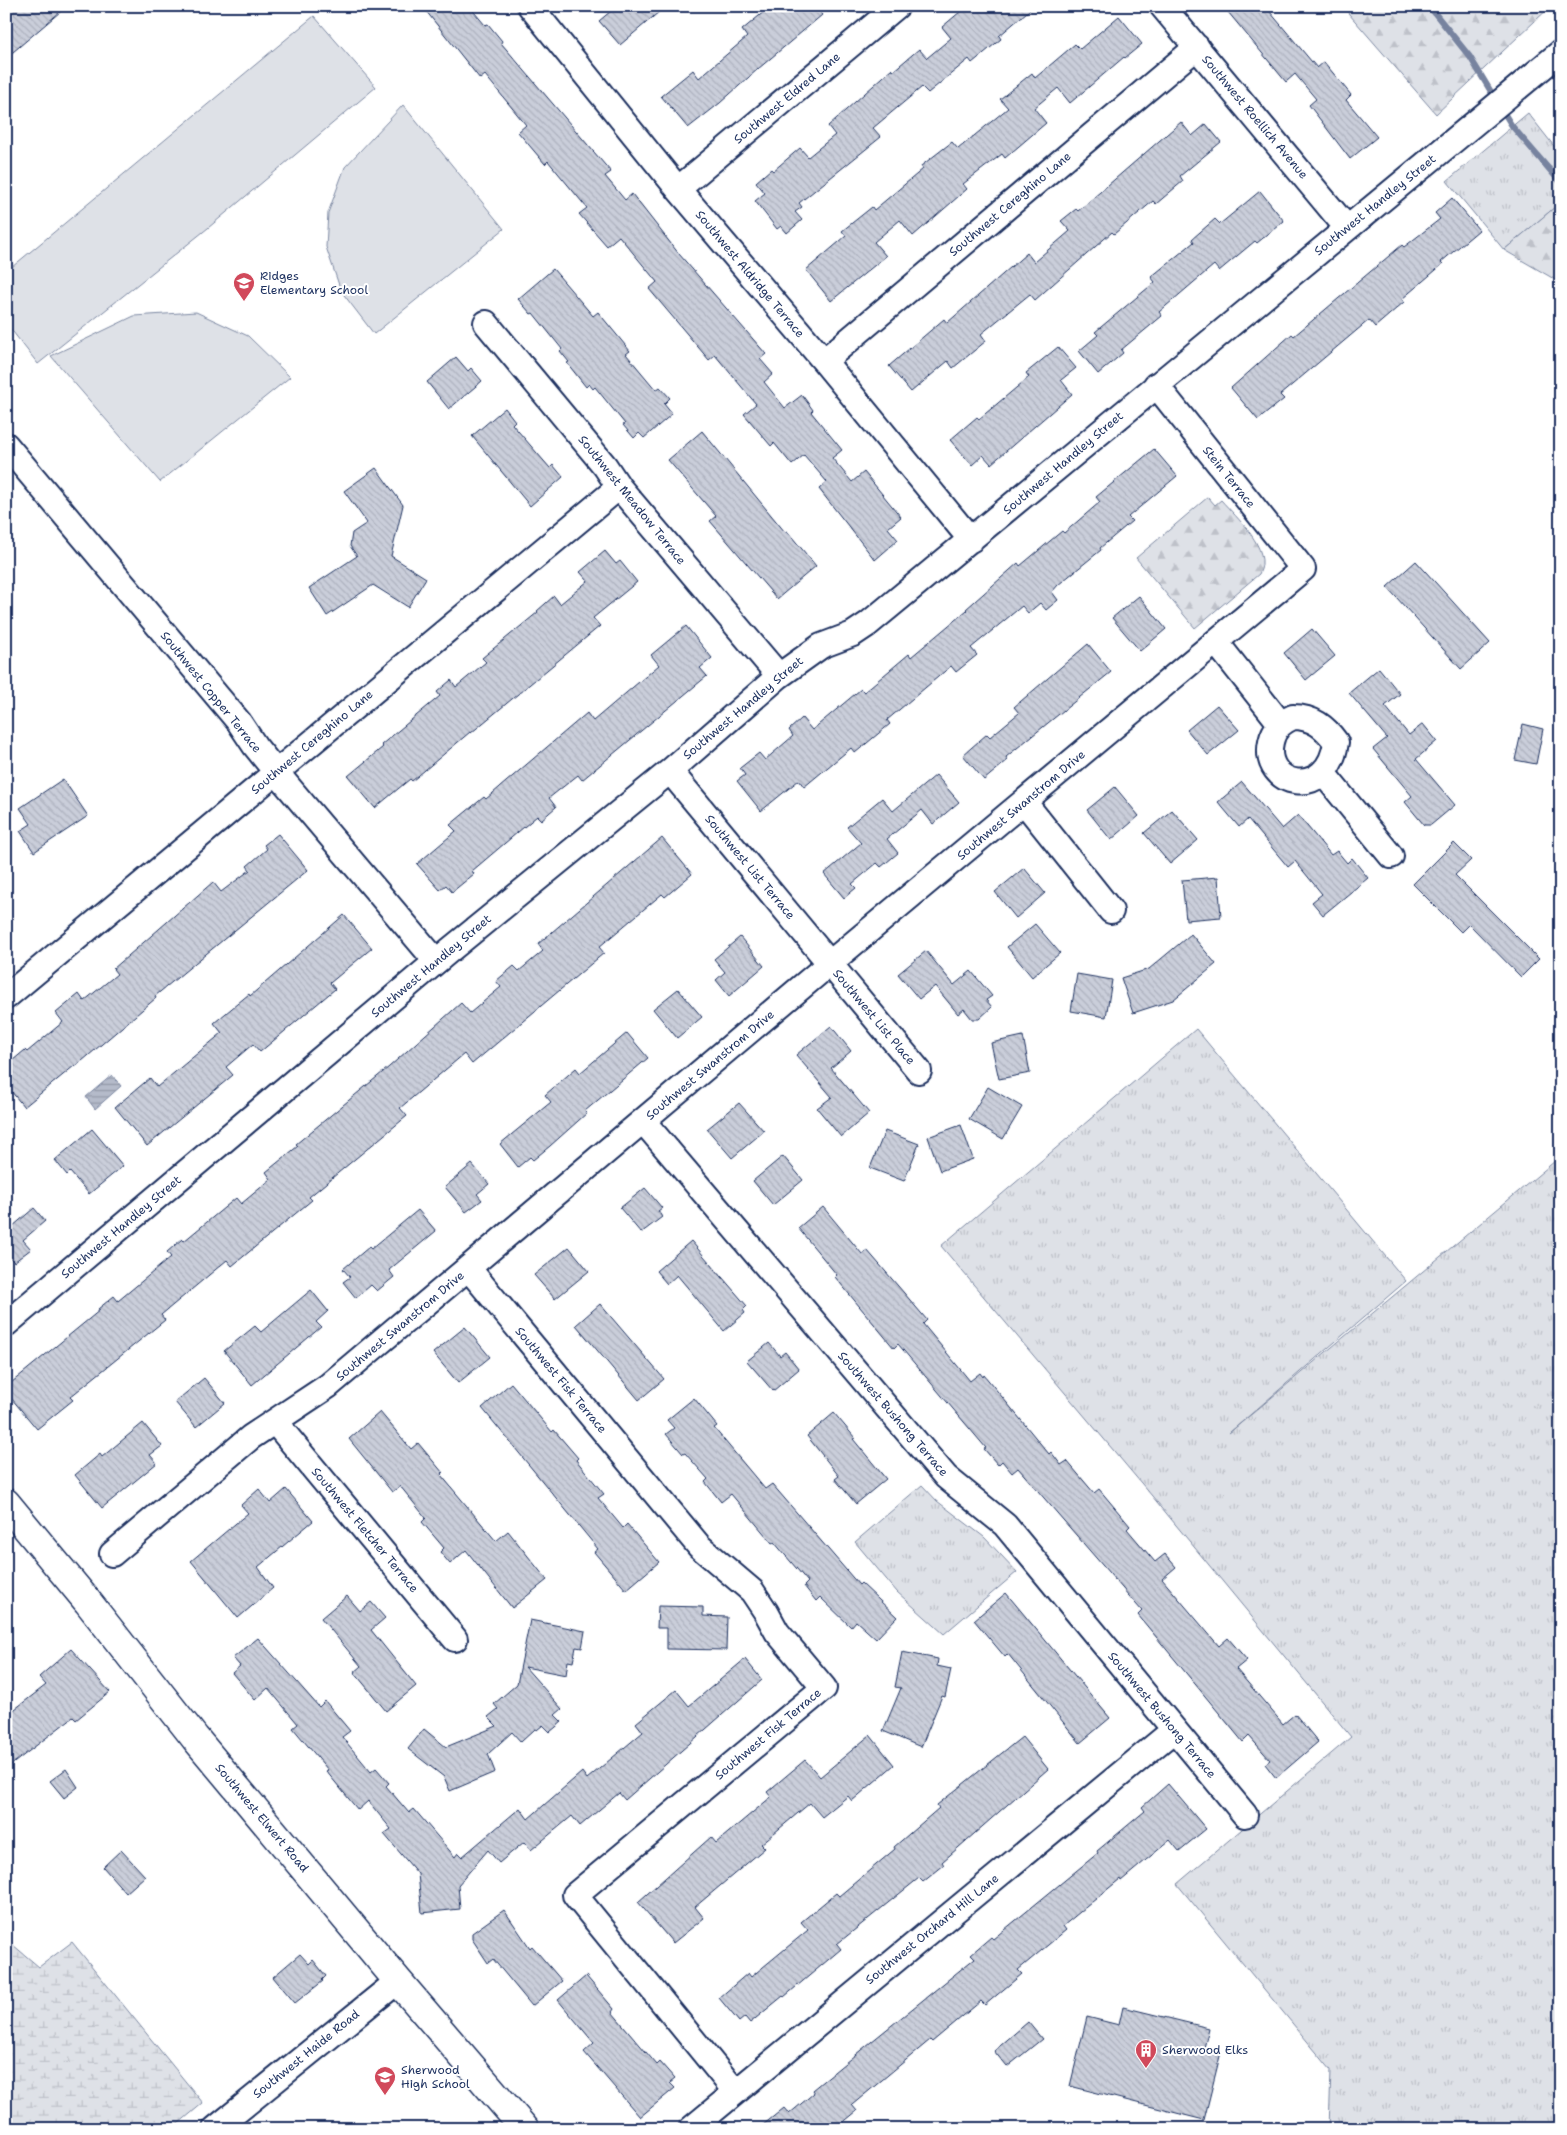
<svg xmlns="http://www.w3.org/2000/svg" width="1567" height="2135" font-family="'Shantell Sans',sans-serif">
<style>
.grass{fill:url(#grass-tufts);stroke:#7c88a2}
.forest{fill:url(#forest-firs);stroke:#7c88a2}
.wetland{fill:url(#wetland-marsh);stroke:#7c88a2}
.pitch{fill:#dee1e7;stroke:#7c88a2}
.water{fill:url(#water-rules);stroke:#77839f}
.lines{fill:none;stroke-linecap:round;stroke-linejoin:round}
.stream{stroke:#77839f;stroke-width:6}
.building{fill:url(#building-back-hatch);stroke:#1b2f5e}
.minor-casing{stroke:#1b2f5e;stroke-width:28}
.major-casing{stroke:#1b2f5e;stroke-width:31}
.minor{stroke:#fff;stroke-width:24}
.major{stroke:#fff;stroke-width:28}
.labels{text-anchor:middle;dominant-baseline:central;stroke-width:4;stroke-linejoin:round;paint-order:stroke}
.street-label{font-size:12px;fill:#1b2f5e;stroke:#fff}
.poi-label{font-size:12px;fill:#1b2f5e;stroke:#fff;text-anchor:start}
</style>
<defs>
<pattern id="grass-tufts" width="24" height="20" patternUnits="userSpaceOnUse" patternTransform="scale(1.25)"><rect width="24" height="20" fill="#dee1e7"/><path d="M3 7l-1-3M5 7V3M7 7l1-3M15 17l-1-3M17 17v-4M19 17l1-3" fill="none" stroke="#bec1c9"/></pattern>
<pattern id="forest-firs" width="22" height="20" patternUnits="userSpaceOnUse" patternTransform="scale(1.25)"><rect width="22" height="20" fill="#dee1e7"/><path d="M5 1l3.5 6h-7zM16 11l3.5 6h-7z" fill="#bec1c9"/></pattern>
<pattern id="wetland-marsh" width="20" height="14" patternUnits="userSpaceOnUse" patternTransform="scale(1.25)"><rect width="20" height="14" fill="#dee1e7"/><path d="M1 5h8M5 5V1M11 12h8M15 12V8" fill="none" stroke="#bec1c9"/></pattern>
<pattern id="water-rules" width="6" height="5" patternUnits="userSpaceOnUse" patternTransform="scale(1.25)"><rect width="6" height="5" fill="#b5bbca"/><path d="M0 2.5h6" fill="none" stroke="#9298a7"/></pattern>
<pattern id="building-back-hatch" width="6" height="6" patternUnits="userSpaceOnUse" patternTransform="scale(1.25)"><rect width="6" height="6" fill="#caceda"/><path d="M-1 5l2 2M0 0l6 6M5-1l2 2" fill="none" stroke="#adb1be"/></pattern>
</defs>
<rect width="100%" height="100%" fill="#fff"/>
<filter id="ink" filterUnits="userSpaceOnUse"><feTurbulence type="fractalNoise" baseFrequency=".02" numOctaves="2"/><feDisplacementMap in="SourceGraphic" scale="10" xChannelSelector="R" yChannelSelector="G"/><feConvolveMatrix kernelMatrix="1 2 1 2 8 2 1 2 1" color-interpolation-filters="sRGB"/></filter>
<g filter="url(#ink)">
<path class="grass" d="M1528,113L1561,155V202L1504,250L1447,181Z
M1196,1029L1406,1281L1229,1433L1561,1156V2129H1329L1331,2070L1177,1884L1351,1737L1152,1496L941,1246Z
M922,1485L937,1501L984,1537L1017,1572L944,1634L897,1592L855,1542Z"/>
<path class="forest" d="M1342,6H1551L1436,114Z
M1561,202V283L1504,250Z
M1208,497L1215,505L1221,500C1236,517 1273,550 1259,574L1195,628L1136,558Z"/>
<path class="wetland" d="M6,1939L39,1967L72,1942L203,2103L172,2129H6Z"/>
<path class="pitch" d="M314,16L376,87L208,228L38,364L6,323V272Z
M403,105L504,229L374,334L341,291L326,247L328,213L345,167Z
M196,312L248,336L290,377L160,482L51,356L134,316Z"/>
<path class="water" d="M112,1075L121,1086L95,1109L86,1097Z"/>
<g class="lines">
<path class="stream" d="M1429,6L1470,57L1496,100
M1501,108L1512,126L1561,183"/>
</g>
<path class="building" d="M6,6H67L6,58Z
M422,6H469L485,25L488,24L502,41L501,43L611,172L605,176L625,200L632,194L679,254L766,354L760,359L773,374L764,382L785,408L802,395L813,410L811,412L842,450L832,458L852,482L864,472L901,517L888,528L898,540L875,560L819,489L827,482L804,455L792,465L774,443L771,446L744,414L756,404L715,355L709,360L649,289L657,282L619,236L607,246L579,214L587,208L548,161L545,164L518,132L526,125L485,75L480,79Z
M617,6H666L620,45L599,21Z
M771,6H815L822,15L758,69L720,103L688,128L661,96L693,70L699,78L747,37L742,30Z
M967,6H1034L999,36L1001,39L972,63L969,59L928,93L922,87L873,128L881,137L799,203L802,207L795,212L802,220L787,233L781,226L777,229L755,201L765,193L756,182L771,169L773,171L800,148L808,157L835,135L828,126L892,69L893,71L919,49L927,58L951,38L942,27Z
M1223,6H1265L1317,68L1324,62L1351,95L1346,100L1377,137L1350,159L1309,105L1316,99L1295,74L1286,82Z
M1119,16L1142,44L1125,58L1124,57L1070,103L1058,88L1034,108L1046,123L1005,158L1002,154L963,184L967,189L913,236L900,220L874,242L886,256L831,301L806,270L846,236L842,231L872,207L874,210L923,169L921,166L952,142L958,149L1008,108L1000,99L1032,73L1035,78L1075,44L1080,49Z
M1181,122L1192,136L1206,124L1221,142L1180,176L1183,181L1156,204L1153,201L1114,234L1112,232L1035,300L1030,294L981,334L986,341L953,368L948,361L911,392L889,366L944,319L947,323L1027,253L1034,262L1070,231L1061,221L1076,209L1078,211Z
M1260,191L1284,221L1257,243L1255,241L1219,271L1214,265L1159,312L1162,316L1121,350L1123,353L1098,374L1079,351L1098,335L1095,332L1155,282L1151,277L1194,242L1192,239L1215,219L1220,224Z
M1452,198L1479,230L1441,262L1443,264L1402,299L1404,302L1375,327L1369,320L1280,395L1284,399L1258,420L1231,388L1292,334L1294,336L1402,245L1404,247L1440,219L1435,213Z
M553,269L593,316L598,312L630,351L626,354L656,390L660,387L670,398L664,404L672,414L644,438L639,433L634,438L623,425L625,424L595,387L593,389L589,384L586,387L567,363L569,362L560,351L562,349L533,313L531,314L518,299Z
M1058,347L1076,368L1061,380L1072,394L991,464L983,455L972,465L950,440L977,417L979,419L1029,377L1026,373Z
M456,357L468,371L471,368L482,381L449,409L427,382Z
M505,408L515,421L512,424L537,453L550,468L553,465L563,477L530,506L472,436Z
M702,431L785,532L787,531L816,566L777,599L710,521L716,516L668,460Z
M1154,449L1177,476L1128,517L1132,521L1100,548L1101,550L1058,585L1052,592L1058,600L1046,610L1040,603L1028,613L1022,606L971,648L977,655L956,672L951,666L887,720L890,724L855,753L851,748L804,787L799,780L761,811L737,781L745,775L740,768L759,753L765,760L793,736L789,730L802,718L812,730L861,689L864,692L909,654L911,657L967,610L966,609L1018,563L1020,566L1062,531L1064,533L1100,502L1096,497Z
M376,468L403,505L391,556L426,578L408,607L373,585L327,616L309,588L357,556L350,546L352,533L367,523L344,491Z
M605,551L616,564L620,561L637,582L593,618L600,626L471,733L470,732L412,781L410,779L375,808L348,776L383,747L381,745L440,696L437,692L451,680L456,687L486,662L482,658L538,612L537,611L554,596L560,604L588,581L580,572Z
M1416,561L1490,643L1461,669L1387,587Z
M1139,596L1166,629L1140,651L1112,618Z
M686,626L712,658L700,668L707,676L582,780L578,775L549,798L556,807L541,820L537,816L472,871L474,874L452,892L446,885L440,890L417,864L456,831L450,825L484,797L486,799L587,713L593,721L659,665L651,655Z
M1312,629L1335,656L1306,680L1284,653Z
M1088,644L1111,672L1006,757L1008,760L984,780L963,755L987,734L990,737L1019,713L1014,707Z
M1379,668L1400,694L1385,706L1409,735L1423,724L1437,741L1416,759L1455,805L1431,825H1424L1405,802L1412,796L1373,749L1387,738L1349,693Z
M1217,705L1239,730L1208,755L1187,730Z
M1523,724L1543,729L1536,764L1515,760Z
M936,775L959,802L933,824L922,810L887,839L898,853L881,867L877,863L852,884L856,888L844,898L824,874L861,843L847,827L882,798L893,811Z
M63,779L88,816L34,852L20,831L31,824L20,808Z
M1242,782L1282,829L1298,815L1331,855L1337,851L1347,863L1352,858L1368,878L1323,915L1312,902L1322,894L1295,861L1288,867L1248,819L1239,827L1218,802Z
M1115,787L1139,816L1111,840L1087,810Z
M1172,810L1198,840L1170,864L1144,833Z
M278,834L308,870L155,996L156,998L75,1067L74,1066L24,1107L6,1085V1066L25,1050L27,1052L63,1022L56,1013L79,994L84,1001L117,974L113,969L213,882L221,892L250,870L247,866L267,849L264,845Z
M662,838L692,874L665,897L662,894L599,947L604,953L472,1064L464,1054L400,1108L407,1116L309,1197L312,1200L232,1266L227,1260L161,1315L165,1320L70,1397L73,1400L37,1429L6,1392V1387L100,1310L98,1309L114,1296L118,1301L148,1276L171,1257L167,1252L182,1239L184,1241L236,1198L241,1204L271,1179L266,1172L298,1146L296,1144L389,1067L461,1003L470,1013L501,987L496,981L514,966L519,971L543,951L538,944Z
M1454,843L1471,860L1455,875L1539,959L1521,977L1469,924L1461,932L1413,884Z
M1024,868L1045,893L1016,918L995,892Z
M1218,877L1221,917L1186,920L1182,880Z
M344,915L372,948L330,983L335,989L260,1052L253,1044L226,1067L233,1075L147,1146L115,1107L150,1078L157,1087L222,1033L214,1023L249,994L250,996Z
M1035,924L1060,953L1032,977L1007,947Z
M1191,934L1216,964L1173,1000L1133,1013L1121,978L1149,969Z
M740,937L764,966L729,996L716,980L725,972L714,959Z
M926,951L954,985L971,971L992,996L986,1000L992,1007L979,1019H972L964,1009L958,1014L935,986L919,999L898,974Z
M1077,974L1112,980L1106,1017L1071,1011Z
M678,989L702,1017L677,1038L653,1009Z
M831,1026L851,1051L831,1068L869,1113L841,1137L817,1108L832,1097L796,1055Z
M627,1033L648,1058L585,1111L587,1113L550,1146L533,1160L530,1157L518,1167L500,1144L551,1102L545,1095L576,1068L580,1073Z
M1023,1036L1030,1073L999,1079L991,1043Z
M988,1087L1022,1107L1003,1139L969,1119Z
M739,1103L764,1131L732,1158L707,1129Z
M961,1125L973,1159L940,1171L928,1137Z
M92,1129L123,1166L89,1194L70,1172L67,1175L55,1160Z
M885,1131L919,1144L904,1181L870,1168Z
M783,1156L803,1180L773,1205L753,1181Z
M472,1164L489,1184L477,1194L482,1200L466,1212L445,1187Z
M645,1188L662,1208L658,1211L662,1217L641,1233L620,1208Z
M823,1207L862,1254L867,1250L904,1293L927,1320L923,1324L970,1381L980,1373L983,1377L984,1375L1049,1454L1051,1452L1061,1465L1067,1461L1094,1493L1099,1489L1130,1526L1127,1529L1155,1562L1165,1554L1176,1567L1162,1579L1219,1646L1228,1638L1247,1660L1236,1669L1283,1724L1295,1714L1318,1742L1276,1778L1265,1764L1270,1760L1249,1736L1243,1742L1138,1615L1142,1611L1018,1468L1012,1473L1002,1461L998,1465L984,1449L986,1448L898,1344L894,1348L835,1277L837,1275L798,1228Z
M34,1208L45,1221L23,1240L31,1249L14,1262L6,1254V1219L12,1227Z
M418,1210L436,1231L389,1270L394,1277L377,1291L371,1285L356,1298L343,1282L350,1277L343,1269L369,1247L371,1249Z
M691,1241L747,1306L743,1310L745,1313L724,1331L677,1275L667,1284L656,1271Z
M569,1247L589,1271L555,1299L534,1275Z
M311,1290L328,1311L316,1322L321,1327L252,1385L224,1351L255,1326L261,1332Z
M600,1304L664,1379L639,1400L576,1325Z
M465,1327L490,1357L458,1383L433,1353Z
M769,1343L780,1356L785,1352L799,1369L773,1391L747,1361Z
M204,1378L225,1403L196,1427L175,1402Z
M511,1383L552,1432L554,1430L578,1458L576,1460L604,1494L598,1498L623,1528L627,1524L659,1562L626,1590L594,1552L598,1549L482,1408Z
M694,1398L717,1426L714,1428L765,1489L772,1484L859,1585L861,1583L897,1617L876,1639L856,1621L851,1627L820,1597L816,1601L804,1586L808,1582L774,1542L772,1543L731,1494L721,1502L705,1482L708,1479L685,1453L683,1454L666,1434L674,1428L667,1420Z
M380,1412L411,1449L418,1443L443,1473L441,1475L496,1541L508,1531L547,1580L512,1608L466,1550L450,1564L440,1552L444,1548L422,1522L426,1518L400,1486L392,1492L349,1439Z
M834,1413L855,1438L853,1439L886,1479L856,1504L835,1479L839,1476L807,1436Z
M143,1423L162,1446L150,1455L157,1463L102,1508L75,1475L100,1454L102,1457Z
M259,1489L270,1503L286,1489L313,1521L258,1567L273,1588L238,1618L191,1561L248,1513L241,1505Z
M1006,1593L1110,1718L1080,1743L1008,1654L1005,1657L974,1620Z
M347,1596L360,1611L371,1602L385,1618L371,1630L416,1686L386,1711L354,1672L361,1666L321,1618Z
M658,1606L703,1607V1616L727,1617L726,1650L667,1649V1628H657Z
M530,1620L585,1631L582,1648L576,1647L573,1662L568,1661L566,1675L525,1667L562,1709L555,1715L562,1722L550,1732L543,1725L537,1730L535,1729L521,1742L512,1732L488,1754L495,1772L450,1791L444,1777L408,1749L424,1729L446,1747L497,1726L488,1717L498,1709L494,1704L517,1684Z
M258,1638L319,1707L325,1701L350,1731L342,1737L371,1772L376,1768L389,1783L386,1786L409,1813L414,1809L455,1857L458,1853L462,1857L520,1808L528,1819L582,1772L587,1779L643,1732L636,1723L676,1690L689,1706L745,1659L762,1680L625,1800L619,1793L580,1826L572,1816L531,1850L524,1842L499,1863L488,1850L458,1885L460,1909L422,1913L418,1874L384,1834L391,1829L368,1801L358,1810L326,1771L328,1770L293,1728L298,1724L268,1688L255,1700L232,1673L240,1666L233,1658Z
M71,1649L110,1692L76,1720L73,1717L6,1769V1716L46,1685L39,1677Z
M902,1652L938,1659L937,1666L951,1669L945,1697L942,1696L921,1747L883,1731L901,1688L895,1687Z
M870,1735L894,1765L852,1801L848,1796L822,1817L810,1803L761,1844L765,1848L695,1907L704,1918L673,1943L638,1902L711,1837L716,1843L771,1797L767,1792L805,1760L820,1777Z
M1022,1737L1048,1769L942,1862L944,1865L923,1882L919,1878L837,1944L841,1949L784,1997L783,1996L750,2023L745,2017L739,2022L719,1998L748,1973L751,1977L808,1930L801,1922L836,1893L839,1896L895,1849L894,1847L939,1808L937,1805Z
M66,1769L78,1787L64,1798L50,1781Z
M1168,1784L1206,1829L1179,1851L1170,1840L1121,1881L1120,1879L1063,1926L1066,1930L1018,1970L1022,1974L985,2005L981,2001L932,2042L930,2040L852,2105L857,2111L835,2129H758L784,2108L789,2114L814,2093L812,2090L845,2063L975,1958L971,1954L991,1937L993,1939L1098,1853L1097,1851L1145,1811L1142,1807Z
M121,1850L145,1876L126,1893L103,1867Z
M504,1910L530,1948L532,1946L562,1981L532,2006L493,1959L488,1963L472,1939V1933Z
M300,1954L309,1964L313,1960L326,1976L322,1980L323,1981L295,2003L273,1977Z
M586,1976L614,2009L612,2012L657,2065L660,2062L675,2079L670,2083L675,2088L640,2117L584,2052L594,2043L558,2000Z
M1123,2007L1209,2028L1204,2048L1221,2052L1204,2120L1070,2086L1087,2017L1119,2025Z
M1028,2022L1042,2039L1007,2067L994,2051Z"/>
<g class="lines">
<g class="minor-casing">
<path id="minor" d="M530,6L678,189L824,361L971,540
M1162,6L1347,228
M678,189L897,6
M486,323L605,466L619,487L779,676
M824,361L1197,47
M6,445L239,722L255,746L276,772L436,961
M1216,642L1280,723
M1293,717C1313,717 1325,727 1336,742C1328,802 1261,787 1271,742C1274,728 1282,722 1293,717Z
M670,771L919,1071
M1323,773L1391,856
M1025,803L1111,911
M6,997L619,487
M643,1121L946,1477L1005,1525L1245,1815
M469,1269L699,1546L752,1591L766,1612L777,1632L824,1688L575,1895L735,2091
M6,1324L450,950L670,771L779,676L821,646L853,634L868,624L1561,52
M275,1422L455,1639
M112,1554L251,1437L328,1386L830,963L1303,569L1156,385
M215,2129L398,1981
M691,2129L1174,1730"/>
</g>
<g class="major-casing">
<path id="major" d="M6,1503L88,1602L195,1738L398,1981L525,2129"/>
</g>
<use href="#minor" class="minor"/>
<use href="#major" class="major"/>
</g>
</g>
<defs>
<g id="school-pin" transform="scale(1.125)"><path d="M0 17L-7.5 6A9.5 9.5 0 1 1 7.5 6Z" fill="#d1495b" stroke="#fff"/><path d="M0-5L7-2L0 1L-7-2ZM-4 1L0 2.5L4 1V4Q0 6-4 4Z" fill="#fff"/></g>
<g id="building-pin" transform="scale(1.125)"><path d="M0 17L-7.5 6A9.5 9.5 0 1 1 7.5 6Z" fill="#d1495b" stroke="#fff"/><path d="M-4-6H4V6H1V3H-1V6H-4ZM-2.5-4.3h1.7v1.8h-1.7ZM.8-4.3h1.7v1.8H.8ZM-2.5-1h1.7V.8h-1.7ZM.8-1h1.7V.8H.8Z" fill="#fff"/></g>
</defs>
<g fill-rule="evenodd">
<use href="#school-pin" x="244" y="283"/>
<use href="#building-pin" x="1146" y="2050"/>
<use href="#school-pin" x="385" y="2077"/>
</g>
<g class="labels">
<g class="street-label">
<text transform="translate(787 98) rotate(-40)">Southwest Eldred Lane</text>
<text transform="translate(1255 117) rotate(50)">Southwest Roellich Avenue</text>
<text transform="translate(1010 204) rotate(-40)">Southwest Cereghino Lane</text>
<text transform="translate(1375 205) rotate(-39)">Southwest Handley Street</text>
<text transform="translate(750 274) rotate(50)">Southwest Aldridge Terrace</text>
<text transform="translate(1063 463) rotate(-40)">Southwest Handley Street</text>
<text transform="translate(1229 477) rotate(51)">Stein Terrace</text>
<text transform="translate(632 500) rotate(51)">Southwest Meadow Terrace</text>
<text transform="translate(211 692) rotate(51)">Southwest Copper Terrace</text>
<text transform="translate(743 708) rotate(-40)">Southwest Handley Street</text>
<text transform="translate(312 742) rotate(-40)">Southwest Cereghino Lane</text>
<text transform="translate(1021 805) rotate(-40)">Southwest Swanstrom Drive</text>
<text transform="translate(750 867) rotate(50)">Southwest List Terrace</text>
<text transform="translate(431 966) rotate(-40)">Southwest Handley Street</text>
<text transform="translate(874 1017) rotate(50)">Southwest List Place</text>
<text transform="translate(710 1065) rotate(-40)">Southwest Swanstrom Drive</text>
<text transform="translate(121 1227) rotate(-40)">Southwest Handley Street</text>
<text transform="translate(400 1326) rotate(-40)">Southwest Swanstrom Drive</text>
<text transform="translate(561 1380) rotate(50)">Southwest Fisk Terrace</text>
<text transform="translate(893 1414) rotate(49)">Southwest Bushong Terrace</text>
<text transform="translate(365 1530) rotate(50)">Southwest Fletcher Terrace</text>
<text transform="translate(1162 1715) rotate(50)">Southwest Bushong Terrace</text>
<text transform="translate(768 1734) rotate(-40)">Southwest Fisk Terrace</text>
<text transform="translate(262 1818) rotate(50)">Southwest Elwert Road</text>
<text transform="translate(932 1929) rotate(-39)">Southwest Orchard Hill Lane</text>
<text transform="translate(306 2054) rotate(-39)">Southwest Haide Road</text>
</g>
<g class="poi-label">
<text x="260" y="276">Ridges<tspan x="260" dy="14">Elementary School</tspan></text>
<text x="1162" y="2050">Sherwood Elks</text>
<text x="401" y="2070">Sherwood<tspan x="401" dy="14">High School</tspan></text>
</g>
</g>
<rect width="1567" height="2135" fill="none" stroke="#fff" stroke-width="25"/>
<rect x="12" y="12" width="1542" height="2110" fill="none" stroke="#1b2f5e" stroke-width="2" filter="url(#ink)"/>
</svg>
